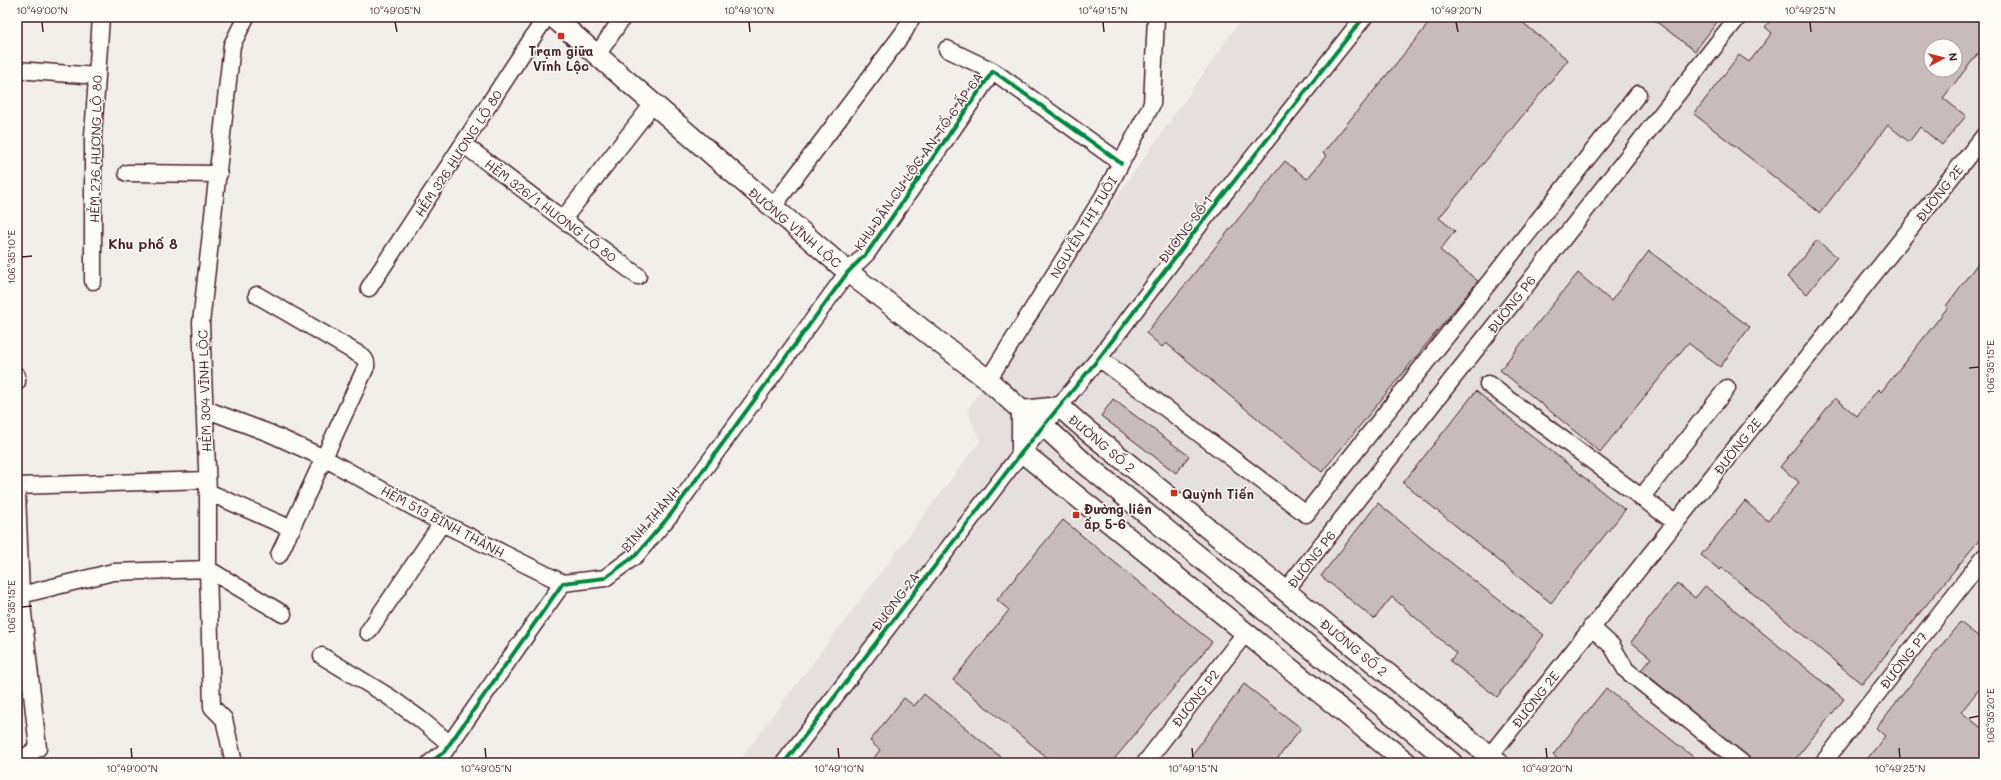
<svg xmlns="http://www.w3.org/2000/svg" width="2001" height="780" font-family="Mali,sans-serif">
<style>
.built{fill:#e5dfdd;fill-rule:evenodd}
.building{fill:#c8bbbb;stroke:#4a1f2b;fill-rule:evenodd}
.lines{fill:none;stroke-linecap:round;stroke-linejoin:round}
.minor-casing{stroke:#4a1f2b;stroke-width:19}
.major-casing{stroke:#4a1f2b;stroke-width:23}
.minor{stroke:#fdfcf7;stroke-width:16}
.major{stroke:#fdfcf7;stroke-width:20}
.cycleway-casing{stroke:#fdfcf7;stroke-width:6}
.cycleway{stroke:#00873e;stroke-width:4}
.ticks{fill:none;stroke:#4a1f2b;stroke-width:1.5}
.poi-dot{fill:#c8321e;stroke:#fdfcf7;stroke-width:1.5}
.labels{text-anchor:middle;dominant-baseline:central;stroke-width:3;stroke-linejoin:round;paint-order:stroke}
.poi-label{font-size:13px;font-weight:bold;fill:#4a1f2b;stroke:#fdfcf7;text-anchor:start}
.street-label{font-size:13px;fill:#4a1f2b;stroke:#fdfcf7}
.neighbourhood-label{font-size:14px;font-weight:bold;fill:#4a1f2b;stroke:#fdfcf7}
.neatline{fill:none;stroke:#4a1f2b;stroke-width:1.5}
.ticks-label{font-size:10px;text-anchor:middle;fill:#4a1f2b}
</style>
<rect width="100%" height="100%" fill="#f2efeb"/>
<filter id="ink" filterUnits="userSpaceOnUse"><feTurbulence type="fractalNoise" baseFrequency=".025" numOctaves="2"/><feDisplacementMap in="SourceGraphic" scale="8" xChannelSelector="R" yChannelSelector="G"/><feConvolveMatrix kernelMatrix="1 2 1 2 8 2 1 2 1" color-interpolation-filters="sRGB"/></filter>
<g filter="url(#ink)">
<path class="built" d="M1243,17H1984V763H740L747,750L980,441L967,410ZM1931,46H1955V70H1931Z"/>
<path class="building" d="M1434,17H1516L1568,60L1439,218L1455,231L1440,250L1478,281L1322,472L1166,343L1162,347L1146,333L1285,161L1307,179L1326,156L1323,153Z
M1650,17H1721L1695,51Z
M1773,17H1984V46L1943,98L1966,116L1942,145L1920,127L1909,142L1888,125L1820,213L1694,114L1739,55L1749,62L1772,33L1765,27ZM1931,46H1955V70H1931Z
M1817,240L1837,257L1807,294L1787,277Z
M1649,251L1750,327L1720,367L1688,343L1600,452L1500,370L1578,273L1611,301Z
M1984,255V534L1862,684L1722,568L1720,570L1701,555L1745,501L1768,521L1799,482L1780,467L1835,398L1857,416L1878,389L1881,392L1948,307L1946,306Z
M1476,391L1625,510L1551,603L1403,483Z
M1113,399L1189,456L1176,473L1101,416Z
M1378,503L1431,547L1544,635L1497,697L1450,661L1456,653L1392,597L1374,619L1321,576Z
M1063,520L1212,642L1111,763H1054L953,680L1009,610L997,600Z
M1677,583L1695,598L1705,586L1844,699L1792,763H1756L1641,670L1651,658L1631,642Z
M1960,622L1984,641V683L1961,712L1984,730V763H1864L1885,736L1876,728Z
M1244,684L1301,728L1274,763H1186Z
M1606,688L1701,763H1563L1553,755Z
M924,694L1008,763H870L880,750L870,741L904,698L914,706Z"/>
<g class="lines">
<g class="minor-casing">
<path id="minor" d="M947,49L993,71
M597,55L623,17
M17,70L97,76
M463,144L638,276
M127,173L219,174
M772,208L904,32L912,17
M563,219L653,104
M93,281V136L101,17
M369,288L546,17
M257,295L360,355C365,358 367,361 366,367L279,555
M1099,358L1306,514L1638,94
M17,376V382
M988,380L1103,197L1152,104L1156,17
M1488,384L1676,523
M205,409L269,433L324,458L442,523L563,583
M17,486L207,480
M208,492L292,529
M17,493L21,595L38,748L17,763
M1641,498L1727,388
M1285,591L1738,17
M21,595L113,572L208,569L283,614
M1591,627L1612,646L1626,670L1742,763
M368,632L442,523
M322,656L388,696L420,719L450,744
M234,763L224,719L212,707L208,569V492L201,323L232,45L246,17
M430,763L444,752L563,583L605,578L636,555L671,514L848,272L867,253L993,71L1121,163
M784,763L1022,452L1099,358L1201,223L1364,17
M1145,763L1246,632
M1484,763L1984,136
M1823,763L1984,557"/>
</g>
<g class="major-casing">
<path id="major" d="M553,17L848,272L988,380L1022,411L1044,426L1083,462L1452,763
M1022,411L1060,407L1084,428L1498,763
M1022,411V452L1407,763"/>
</g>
<use href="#minor" class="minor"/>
<use href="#major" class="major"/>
<g class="cycleway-casing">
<path id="cycleway" d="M430,763L444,752L563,583L605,578L636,555L671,514L848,272L867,253L993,71L1121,163
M784,763L1022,452L1099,358L1201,223L1364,17"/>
</g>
<use href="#cycleway" class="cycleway"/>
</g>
</g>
<path class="ticks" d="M42,22L43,32M395,22L397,32M749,22L750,32M1103,22L1104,32M1456,22L1458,32M1810,22L1811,32M22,257L32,256M1969,368L1979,367M22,607L32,606M1969,718L1979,716M131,748L132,758M485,748L486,758M838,748L839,758M1192,748L1193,758M1546,748L1547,758M1899,748L1900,758"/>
<g class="poi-dot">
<rect x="557" y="32" width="8" height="8" rx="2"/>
<rect x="1170" y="489" width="8" height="8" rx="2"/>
<rect x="1072" y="511" width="8" height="8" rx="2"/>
</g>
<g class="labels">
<g class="poi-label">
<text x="561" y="50" text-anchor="middle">Trạm giữa<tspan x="561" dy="15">Vĩnh Lộc</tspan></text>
<text x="1182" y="493">Quỳnh Tiến</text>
<text x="1084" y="508">Đường liên<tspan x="1084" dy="15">ấp 5-6</tspan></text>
</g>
<g class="street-label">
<text transform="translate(95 149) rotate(-89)">HẺM 276 HƯƠNG LỘ 80</text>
<text transform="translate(458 153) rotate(-57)">HẺM 326 HƯƠNG LỘ 80</text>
<text transform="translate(918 161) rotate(-55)">KHU DÂN CƯ LỘC AN, TỔ 6 ẤP 6A</text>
<text transform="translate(1939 193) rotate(-52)">ĐƯỜNG 2E</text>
<text transform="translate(551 210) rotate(37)">HẺM 326/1 HƯƠNG LỘ 80</text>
<text transform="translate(795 227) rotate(40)">ĐƯỜNG VĨNH LỘC</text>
<text transform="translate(1083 227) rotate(-59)">NGUYỄN THỊ TUÔI</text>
<text transform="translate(1185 229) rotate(-53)">ĐƯỜNG SỐ 1</text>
<text transform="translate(1511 304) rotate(-52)">ĐƯỜNG P6</text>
<text transform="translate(204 391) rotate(-92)">HẺM 304 VĨNH LỘC</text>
<text transform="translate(1102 443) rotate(40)">ĐƯỜNG SỐ 2</text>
<text transform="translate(1737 446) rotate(-52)">ĐƯỜNG 2E</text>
<text transform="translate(650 519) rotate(-49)">BÌNH THÀNH</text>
<text transform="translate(443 521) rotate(28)">HẺM 513 BÌNH THÀNH</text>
<text transform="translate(1311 559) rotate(-52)">ĐƯỜNG P6</text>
<text transform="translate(895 601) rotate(-53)">ĐƯỜNG 2A</text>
<text transform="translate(1354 647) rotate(39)">ĐƯỜNG SỐ 2</text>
<text transform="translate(1903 660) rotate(-52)">ĐƯỜNG P7</text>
<text transform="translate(1195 698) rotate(-52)">ĐƯỜNG P2</text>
<text transform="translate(1535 699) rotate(-52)">ĐƯỜNG 2E</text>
</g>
<g class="neighbourhood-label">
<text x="143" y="243">Khu phố 8</text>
</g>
</g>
<rect width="2001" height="780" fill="none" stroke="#fdfcf7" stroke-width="44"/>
<g transform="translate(1943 58) rotate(83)"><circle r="19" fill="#fdfcf7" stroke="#b5a4a5"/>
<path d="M0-3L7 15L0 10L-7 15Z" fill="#c8321e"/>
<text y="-6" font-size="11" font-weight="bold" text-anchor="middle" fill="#4a1f2b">N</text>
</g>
<rect x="22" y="22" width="1957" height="736" class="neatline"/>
<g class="ticks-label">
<text x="42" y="14">10°49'00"N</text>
<text x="395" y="14">10°49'05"N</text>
<text x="749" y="14">10°49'10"N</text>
<text x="1103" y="14">10°49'15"N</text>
<text x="1456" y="14">10°49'20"N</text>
<text x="1810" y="14">10°49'25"N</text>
<text transform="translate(11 257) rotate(-90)" y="4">106°35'10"E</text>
<text transform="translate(1990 367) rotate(-90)" y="4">106°35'15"E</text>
<text transform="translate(11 607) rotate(-90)" y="4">106°35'15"E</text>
<text transform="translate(1990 716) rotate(-90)" y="4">106°35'20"E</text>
<text x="132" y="772">10°49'00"N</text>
<text x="486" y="772">10°49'05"N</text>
<text x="839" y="772">10°49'10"N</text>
<text x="1193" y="772">10°49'15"N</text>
<text x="1547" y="772">10°49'20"N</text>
<text x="1900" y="772">10°49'25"N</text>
</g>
</svg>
